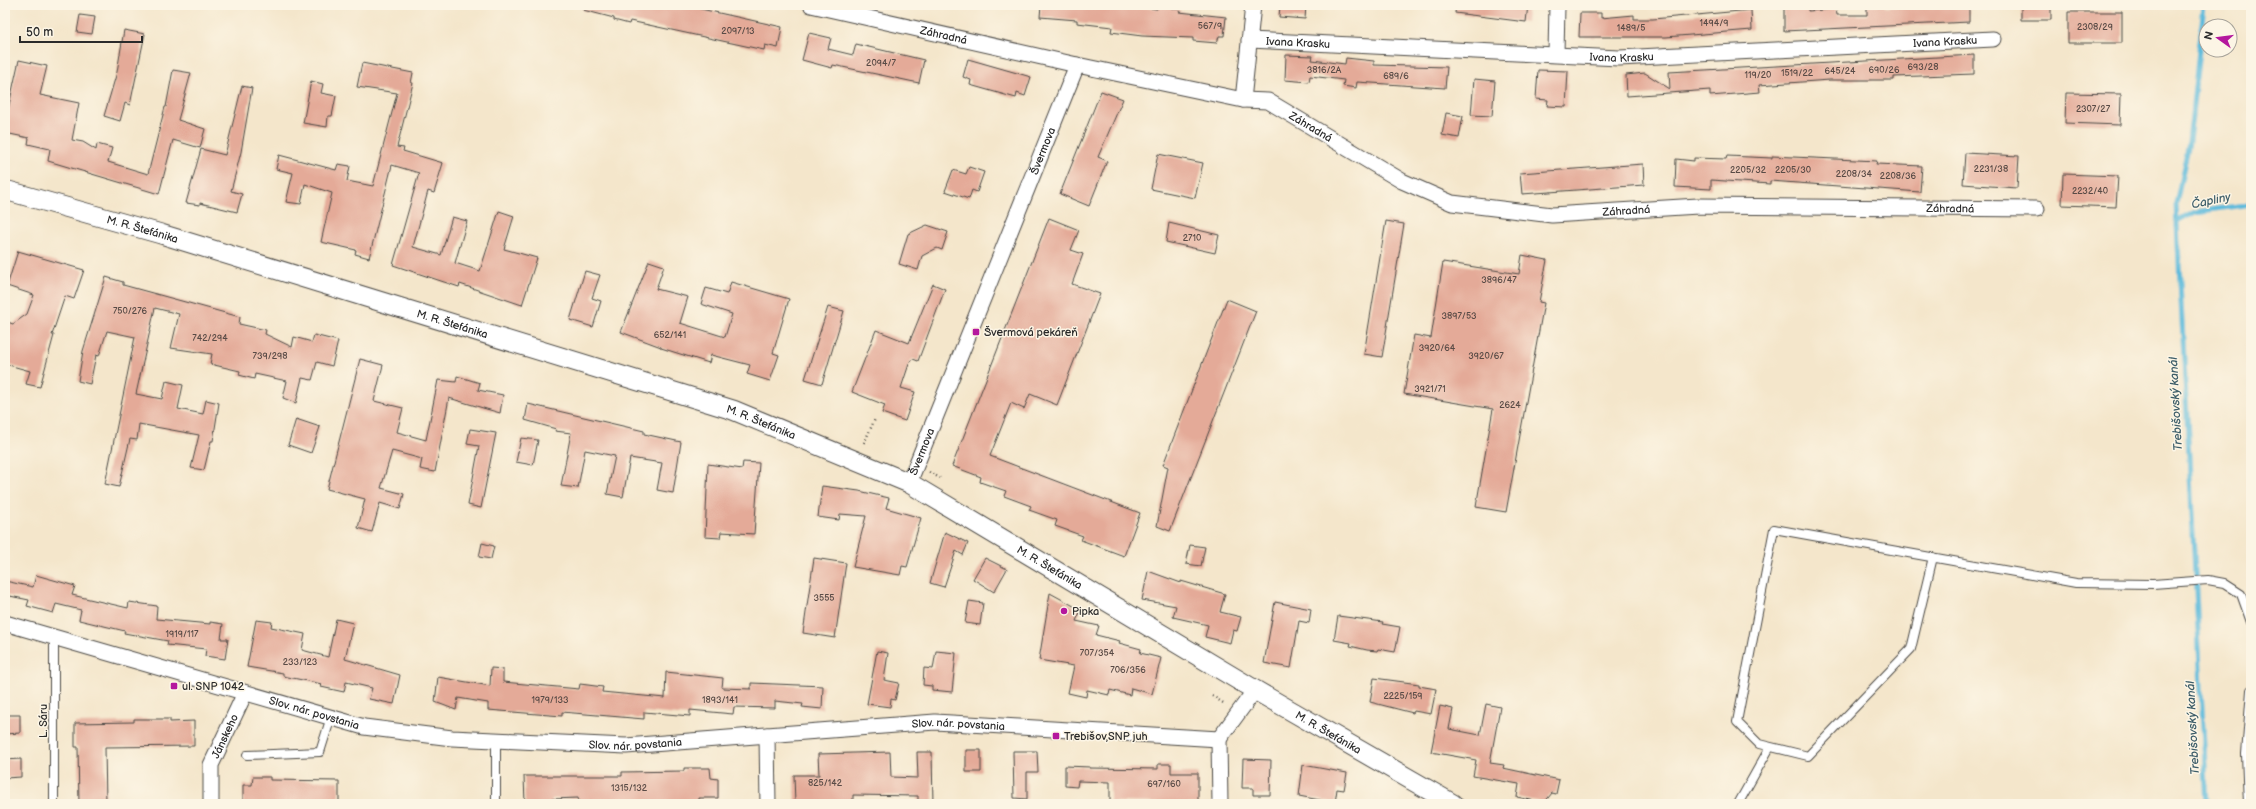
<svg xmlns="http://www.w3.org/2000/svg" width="2256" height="809" font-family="'Balsamiq Sans',sans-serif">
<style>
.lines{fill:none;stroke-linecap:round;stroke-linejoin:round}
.stream{stroke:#5ebbdc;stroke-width:5}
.building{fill:#e4aa98}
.service-casing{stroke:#494743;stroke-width:10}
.minor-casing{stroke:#494743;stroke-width:17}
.tertiary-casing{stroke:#494743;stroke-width:21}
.path{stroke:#494743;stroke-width:2.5;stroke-dasharray:1 3;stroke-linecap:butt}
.service{stroke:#fff;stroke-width:8}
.minor{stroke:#fff;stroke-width:15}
.tertiary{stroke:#fff;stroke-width:19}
.poi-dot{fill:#b5179e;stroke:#fcf5e5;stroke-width:1.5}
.labels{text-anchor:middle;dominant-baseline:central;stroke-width:3;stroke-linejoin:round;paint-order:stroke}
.number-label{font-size:9px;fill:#594b46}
.street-label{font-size:11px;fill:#2b2b2b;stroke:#fcf5e5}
.poi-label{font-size:11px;fill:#2b2b2b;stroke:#fcf5e5;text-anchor:start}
.water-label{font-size:12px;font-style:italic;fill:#3d5d69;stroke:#fcf5e5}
</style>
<rect width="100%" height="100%" fill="#fcf5e5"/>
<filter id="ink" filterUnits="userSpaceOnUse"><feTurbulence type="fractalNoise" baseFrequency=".025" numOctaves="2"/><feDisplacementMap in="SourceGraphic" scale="8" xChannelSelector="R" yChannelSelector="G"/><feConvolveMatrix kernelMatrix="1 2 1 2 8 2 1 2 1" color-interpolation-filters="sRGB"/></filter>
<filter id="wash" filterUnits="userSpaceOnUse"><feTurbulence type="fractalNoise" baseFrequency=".012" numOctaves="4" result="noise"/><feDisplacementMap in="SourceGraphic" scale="16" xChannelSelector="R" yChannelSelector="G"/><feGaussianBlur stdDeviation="0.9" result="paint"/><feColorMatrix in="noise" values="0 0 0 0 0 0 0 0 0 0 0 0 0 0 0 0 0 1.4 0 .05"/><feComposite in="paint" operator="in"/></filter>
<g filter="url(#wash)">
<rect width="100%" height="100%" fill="#f4e6cb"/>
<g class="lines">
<path class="stream" d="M2204,5L2189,142L2176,204L2207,804
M2177,222L2195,212L2251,204"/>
</g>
<g id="blocks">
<path class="building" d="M583,5H683L782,27L778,48L765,45L764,50L644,24L630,21L629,24L614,20V18L583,10Z
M1041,5H1122L1157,9L1158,5H1172L1171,9H1180L1179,12L1226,17L1224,36H1219L1217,43L1193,41V38L1142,36L1111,32L1112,27L1077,23V20L1040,17Z
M1280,5H1306L1305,19L1279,17Z
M1456,5H1528L1526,22L1455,13Z
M1867,5H1885V7L1969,5V22L1784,31V6H1808V11L1836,9L1837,15H1867Z
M2021,5H2051V20H2021Z
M1751,10L1752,30L1666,37H1579L1580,13H1601V18L1634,15V19H1653Z
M2068,12H2122V43H2068Z
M80,15L95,17L92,34L77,32Z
M124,30L145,34L130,105L125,103L120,121L104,116L117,72Z
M809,33L831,38L828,49L853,55L856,44L924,60L919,83L833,65L832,68L802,60Z
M1286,55L1313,56L1312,60L1345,64L1346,58L1374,61V65L1447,67L1445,88L1357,82L1356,88L1343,86L1344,80L1310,76L1309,82L1285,80Z
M1974,55V74L1894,77V80H1830L1759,85L1760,92L1710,96V90L1627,96L1626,75L1645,73L1670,89L1669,72Z
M968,59L1031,77L1025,96L1017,93L1016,98L970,85L971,80L963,77Z
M19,60L47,66L40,95L79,103L72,140L83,142L96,150L97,144L112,148L108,162L148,174L165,107H166L173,70L191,73L178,120L205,129L200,148L173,140L159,194L48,161L50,149L28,144L29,138L5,133V123Z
M362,63L413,73L411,83H413L397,147L404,148L403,151L443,163L434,193L428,191L413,247L441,255L452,217L467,221L455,263L480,271L499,211L514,216L504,249L537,258L522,305L460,284L459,287L393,265L419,173L392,165L369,258L355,254L356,250L321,242L332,193L305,184L301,204L286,202L293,173L276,169L279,155L336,170L338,164L350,166L347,181L373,186L397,93L357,87Z
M1538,70L1568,71L1566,107L1547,106L1548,100L1536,99Z
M1474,79L1495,81L1492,116L1471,115Z
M311,81L323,84L321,93L336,96L332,116H328L327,127L303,123Z
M242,86L252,88L241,152L231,191L242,194L237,212L200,203V205L186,203L201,149L225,155Z
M1101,91L1123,99L1098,157L1107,161L1089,206L1060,194Z
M2066,93L2121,94L2120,125L2065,123Z
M1446,113L1463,116L1459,138L1442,135Z
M1965,153L2019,156L2017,188L1963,184Z
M1158,154L1203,163L1195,198L1151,189Z
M1727,156L1772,158V156L1877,161L1876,164L1922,166L1920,192L1770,181V184L1711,180V189L1675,187L1676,159L1694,161V158L1726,159Z
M1643,164L1644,185L1522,194L1520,173Z
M969,167L984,172L977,192L972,190L969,199L945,191L953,170L966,174Z
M2063,174L2118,176L2116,207L2062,205Z
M1049,218L1079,230L1071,250L1083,254L1072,284L1100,294L1057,405L1030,394L1024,409L1011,403L990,456L1140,513L1124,556L1081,540L1083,536L1055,526L1057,520L1029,510L1031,506L1004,496L1006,491L980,482L981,477L952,466Z
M1386,221L1404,224L1382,357L1364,354Z
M1169,223L1219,235L1215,253L1166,242Z
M927,225L948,232L942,250L937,248L922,256L918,270L899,264L908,234Z
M18,251L84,270L74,299L65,296L52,335H54L40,387L26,384L30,371L5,364V321L13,324L27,314L34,295L7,286Z
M1522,255L1547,260L1539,302L1544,303L1506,512L1476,507L1493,409L1404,394L1414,335L1431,338L1443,262L1519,274Z
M649,261L664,266L656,289L688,297L680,323L725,337L732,314L701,304L706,288L727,294L731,282L789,299L773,353L779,355L770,381L747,374L750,365L711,355L709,363L661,348V347L621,332Z
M585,271L600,275L592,298L601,301L593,327L570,320Z
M106,277L123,282V285L240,317L239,324L266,330L265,334L292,347L294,337L312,342L314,335L338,341L332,366L317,362L312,380L302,378L296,403L283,398L287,381L255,374L254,379L239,375L240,371L210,364L212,354L171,348L179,314L155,308L136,394L162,399L166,381L183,385L178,409L203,414L206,400L219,403L213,441H211L204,470L191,468L199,435L139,424L137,440L130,439L119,487L105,484L135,337L107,331L99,356L96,355L90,384L78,381L83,351Z
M933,284L945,289L918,361L913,359L910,361L901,388L915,392L905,421L882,413L885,405L852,392L876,330L909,343Z
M1227,299L1256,311L1170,531L1157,526L1168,467L1163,465Z
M828,307L844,311L822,384L805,379Z
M360,359L383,365L374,401L403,408L397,432L426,440L438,380L456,382L457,376L480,383L478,390L503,395L500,413L449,398L435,472L420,469L422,459L392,451L381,488L404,494L400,509L380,503L372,532L358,528L365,499L327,489Z
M528,404L644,431V434L681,442L673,493L657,490L662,463L630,458L623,497L607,494L615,456L585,450L578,488L561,486L571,433L555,431L556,429L525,420Z
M296,419L320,427L311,453L288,445Z
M470,429L496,433L481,508L468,505L479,446L467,444Z
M521,438L538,440L533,465L516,462Z
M743,462L759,463L754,534L721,532L720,538L705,537L708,464L742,469Z
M822,486L859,491L889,498L886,508L921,518L907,567L902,566L900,575L853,567L866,516L840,514L839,520L818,517Z
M945,532L968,543L963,555L956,551L944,587L930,583Z
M482,543L494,546L491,559L479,557Z
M1190,545L1205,547L1201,566L1186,564Z
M814,558L846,563L835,638L803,633Z
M985,558L1007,569L994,592L973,579Z
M1148,571L1181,583V581L1225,594L1220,612L1241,617L1237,631L1233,630L1230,643L1205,637L1208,625L1173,617L1176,606L1142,600Z
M36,575L75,586L72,595L128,608L129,602L157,606L156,619L210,624V622L223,624L221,639H228L225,659L205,656L206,649L167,645L168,641L124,633L125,631L79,620L81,610L56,604L53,613L27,606L29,600L5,595V581L33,587Z
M1050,593L1081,610L1076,621L1099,626L1096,635L1120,641L1119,643L1141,649L1140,653L1161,658L1152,694L1131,688L1130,695L1110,690L1109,695L1087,690L1086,697L1068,693L1074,666L1039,660Z
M969,601L983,603L980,625L965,623Z
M1275,602L1311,609L1309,623L1299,621L1291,668L1264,663Z
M1338,616L1383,622L1382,624L1400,627L1395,652L1378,649L1377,651L1367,650L1350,646L1351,643L1334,640Z
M336,619L353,623L345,659L400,675L394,704L369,699L372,688L346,682L344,692L321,687L322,684L283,676V673L247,667L256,620L272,622L271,627L305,634L302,650L328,657Z
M877,651L888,653L884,680L899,683L895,700L891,699L890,707L867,704Z
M936,651L956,653L952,692L932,690V686L923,685L924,668L933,669Z
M491,668L503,669V682L579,689L580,684L603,687L602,692L665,698L666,672L723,678L722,688L751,689V683L823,686L822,709L802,707L803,704L775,701V708L734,707L733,714L690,710V716L644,712V719L562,712V716L488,710V703L458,698L456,710L435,702L438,677L490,686Z
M1374,678L1419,684V686L1436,689L1431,714L1414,711L1413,713L1370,702Z
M1486,704L1500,707L1490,763L1504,765L1503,768L1559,780L1556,794L1552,793L1544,803L1517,797L1519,784L1473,776L1476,760L1431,752L1440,706L1453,709L1449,729L1480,735Z
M5,715H20V733L5,734Z
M134,719H170V722L194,721V746L105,747L106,804H79L78,747H75V723L134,722Z
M966,750H981V772H966Z
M1013,751H1037L1038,772H1027V799L1014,798Z
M890,752L891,777L918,778L917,752H932L933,804H918V796L853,795V804H795L794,775H819L818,754Z
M21,759V777L5,778V760Z
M1243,759L1271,760L1270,795H1253V788H1242Z
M1158,764H1171V773H1198V804L1110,802V782L1078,781L1077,787L1065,786V766L1090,767V768L1158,769Z
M1303,765L1347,773L1344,790L1337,789L1335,803L1299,796Z
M684,768H710L711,778L718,779V798H699V803L666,801V804H599V801L579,802L578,798L552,799V804H525L524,776H622V772L684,771Z
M253,777H270V780L339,781V804H243V785H252Z"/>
</g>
</g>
<g filter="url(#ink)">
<use href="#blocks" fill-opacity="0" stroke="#494743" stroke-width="1"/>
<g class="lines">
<g class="service-casing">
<path id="service" d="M1933,557L1911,649L1808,756L1759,744L1737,722L1774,529L2076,583L2153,584L2208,580L2224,583L2241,594L2251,622
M54,638V804
M496,740V804
M247,755L320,752L331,717
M1738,804L1770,747
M2248,804L2246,754L2251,690"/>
</g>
<g class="minor-casing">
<g id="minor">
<path id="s1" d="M811,5L1077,65"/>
<path id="s2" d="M1249,40L1619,58L1993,39"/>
<path d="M1556,54L1557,5"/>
<path id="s3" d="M1243,100L1268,101L1402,181L1452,203L1552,215L1698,206L2037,209"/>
<path id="s4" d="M909,483L1077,65L1243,100L1253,5"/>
<path id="s5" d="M5,623L364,727L452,738L626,746L935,722L1219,739"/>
<path d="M767,735L768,804"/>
<path d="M1219,739L1220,804"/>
<path d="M1219,739L1255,690"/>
<path id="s6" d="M211,804V765L245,693"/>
</g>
</g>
<g class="tertiary-casing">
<g id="tertiary">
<path id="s7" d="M5,190L161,234L733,410L909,483L1255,690L1453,804"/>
</g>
</g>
<path class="path" d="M864,443L875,419
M929,472L940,478
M1212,696L1225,704"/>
<use href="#service" class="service"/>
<use href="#minor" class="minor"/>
<use href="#tertiary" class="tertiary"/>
</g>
</g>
<g class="poi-dot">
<rect x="972" y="328" width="8" height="8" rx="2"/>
<circle cx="1064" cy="611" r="4"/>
<rect x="170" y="682" width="8" height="8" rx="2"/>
<rect x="1052" y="732" width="8" height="8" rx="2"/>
</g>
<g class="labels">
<g class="number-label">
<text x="1714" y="23">1494/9</text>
<text x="1210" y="26">567/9</text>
<text x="2095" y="27">2308/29</text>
<text x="1631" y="28">1489/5</text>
<text x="738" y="31">2097/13</text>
<text x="881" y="63">2094/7</text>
<text x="1923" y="67">693/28</text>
<text x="1324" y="70">3816/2A</text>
<text x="1884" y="70">690/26</text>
<text x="1840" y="71">645/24</text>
<text x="1797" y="73">1519/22</text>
<text x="1758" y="75">119/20</text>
<text x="1396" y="76">689/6</text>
<text x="2093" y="109">2307/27</text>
<text x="1991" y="169">2231/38</text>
<text x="1748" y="170">2205/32</text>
<text x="1793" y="170">2205/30</text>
<text x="1854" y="174">2208/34</text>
<text x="1898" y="176">2208/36</text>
<text x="2090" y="191">2232/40</text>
<text x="1192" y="238">2710</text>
<text x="1499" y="280">3896/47</text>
<text x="130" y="311">750/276</text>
<text x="1459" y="316">3897/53</text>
<text x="670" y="335">652/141</text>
<text x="210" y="338">742/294</text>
<text x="1437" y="348">3920/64</text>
<text x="270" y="356">739/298</text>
<text x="1486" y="356">3920/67</text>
<text x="1430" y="389">3921/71</text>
<text x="1510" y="405">2624</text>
<text x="824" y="598">3555</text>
<text x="182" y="634">1919/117</text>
<text x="1097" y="653">707/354</text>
<text x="300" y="662">233/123</text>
<text x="1128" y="670">706/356</text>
<text x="1403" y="696">2225/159</text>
<text x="550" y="700">1979/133</text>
<text x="720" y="700">1893/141</text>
<text x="825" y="783">825/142</text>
<text x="1164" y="784">697/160</text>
<text x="629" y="788">1315/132</text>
</g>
<g class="street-label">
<text stroke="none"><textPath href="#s1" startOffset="136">Záhradná</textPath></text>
<text stroke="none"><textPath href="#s2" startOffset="697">Ivana Krasku</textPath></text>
<text stroke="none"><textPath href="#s2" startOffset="49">Ivana Krasku</textPath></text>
<text stroke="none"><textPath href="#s2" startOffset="373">Ivana Krasku</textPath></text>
<text stroke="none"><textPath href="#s3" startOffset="75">Záhradná</textPath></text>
<text stroke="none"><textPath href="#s4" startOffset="358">Švermova</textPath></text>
<text stroke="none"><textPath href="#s3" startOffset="735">Záhradná</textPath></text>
<text stroke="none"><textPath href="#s3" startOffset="411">Záhradná</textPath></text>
<text stroke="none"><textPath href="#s7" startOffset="143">M. R. Štefánika</textPath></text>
<text stroke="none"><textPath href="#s7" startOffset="467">M. R. Štefánika</textPath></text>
<text stroke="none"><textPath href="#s7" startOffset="791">M. R. Štefánika</textPath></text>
<text stroke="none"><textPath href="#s4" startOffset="34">Švermova</textPath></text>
<text stroke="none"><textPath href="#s7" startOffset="1115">M. R. Štefánika</textPath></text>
<text stroke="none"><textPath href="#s5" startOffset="322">Slov. nár. povstania</textPath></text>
<text transform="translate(43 721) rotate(-90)">L. Sáru</text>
<text stroke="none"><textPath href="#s5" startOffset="970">Slov. nár. povstania</textPath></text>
<text stroke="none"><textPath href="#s7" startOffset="1439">M. R. Štefánika</textPath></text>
<text stroke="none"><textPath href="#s6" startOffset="71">Jánskeho</textPath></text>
<text stroke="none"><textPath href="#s5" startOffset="646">Slov. nár. povstania</textPath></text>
</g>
<g class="poi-label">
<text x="984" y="332">Švermová pekáreň</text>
<text x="1072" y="611">Pipka</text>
<text x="182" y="686">ul. SNP 1042</text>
<text x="1064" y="736">Trebišov,SNP juh</text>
</g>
<g class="water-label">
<text transform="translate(2211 201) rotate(-12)">Čapliny</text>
<text transform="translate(2176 404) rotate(-93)">Trebišovský kanál</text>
<text transform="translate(2193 728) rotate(-93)">Trebišovský kanál</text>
</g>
</g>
<rect width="2256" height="809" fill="none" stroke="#fcf5e5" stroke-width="20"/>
<g transform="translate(2218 38) rotate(284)"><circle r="19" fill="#fcf5e5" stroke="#a8a49b"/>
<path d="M0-3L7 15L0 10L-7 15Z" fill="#b5179e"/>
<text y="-6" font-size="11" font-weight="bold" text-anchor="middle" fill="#2b2b2b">N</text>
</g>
<path d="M20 36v6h122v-6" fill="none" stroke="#2b2b2b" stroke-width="2"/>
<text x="26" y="36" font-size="12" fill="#2b2b2b" stroke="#fcf5e5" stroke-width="3" paint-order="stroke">50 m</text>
</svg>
